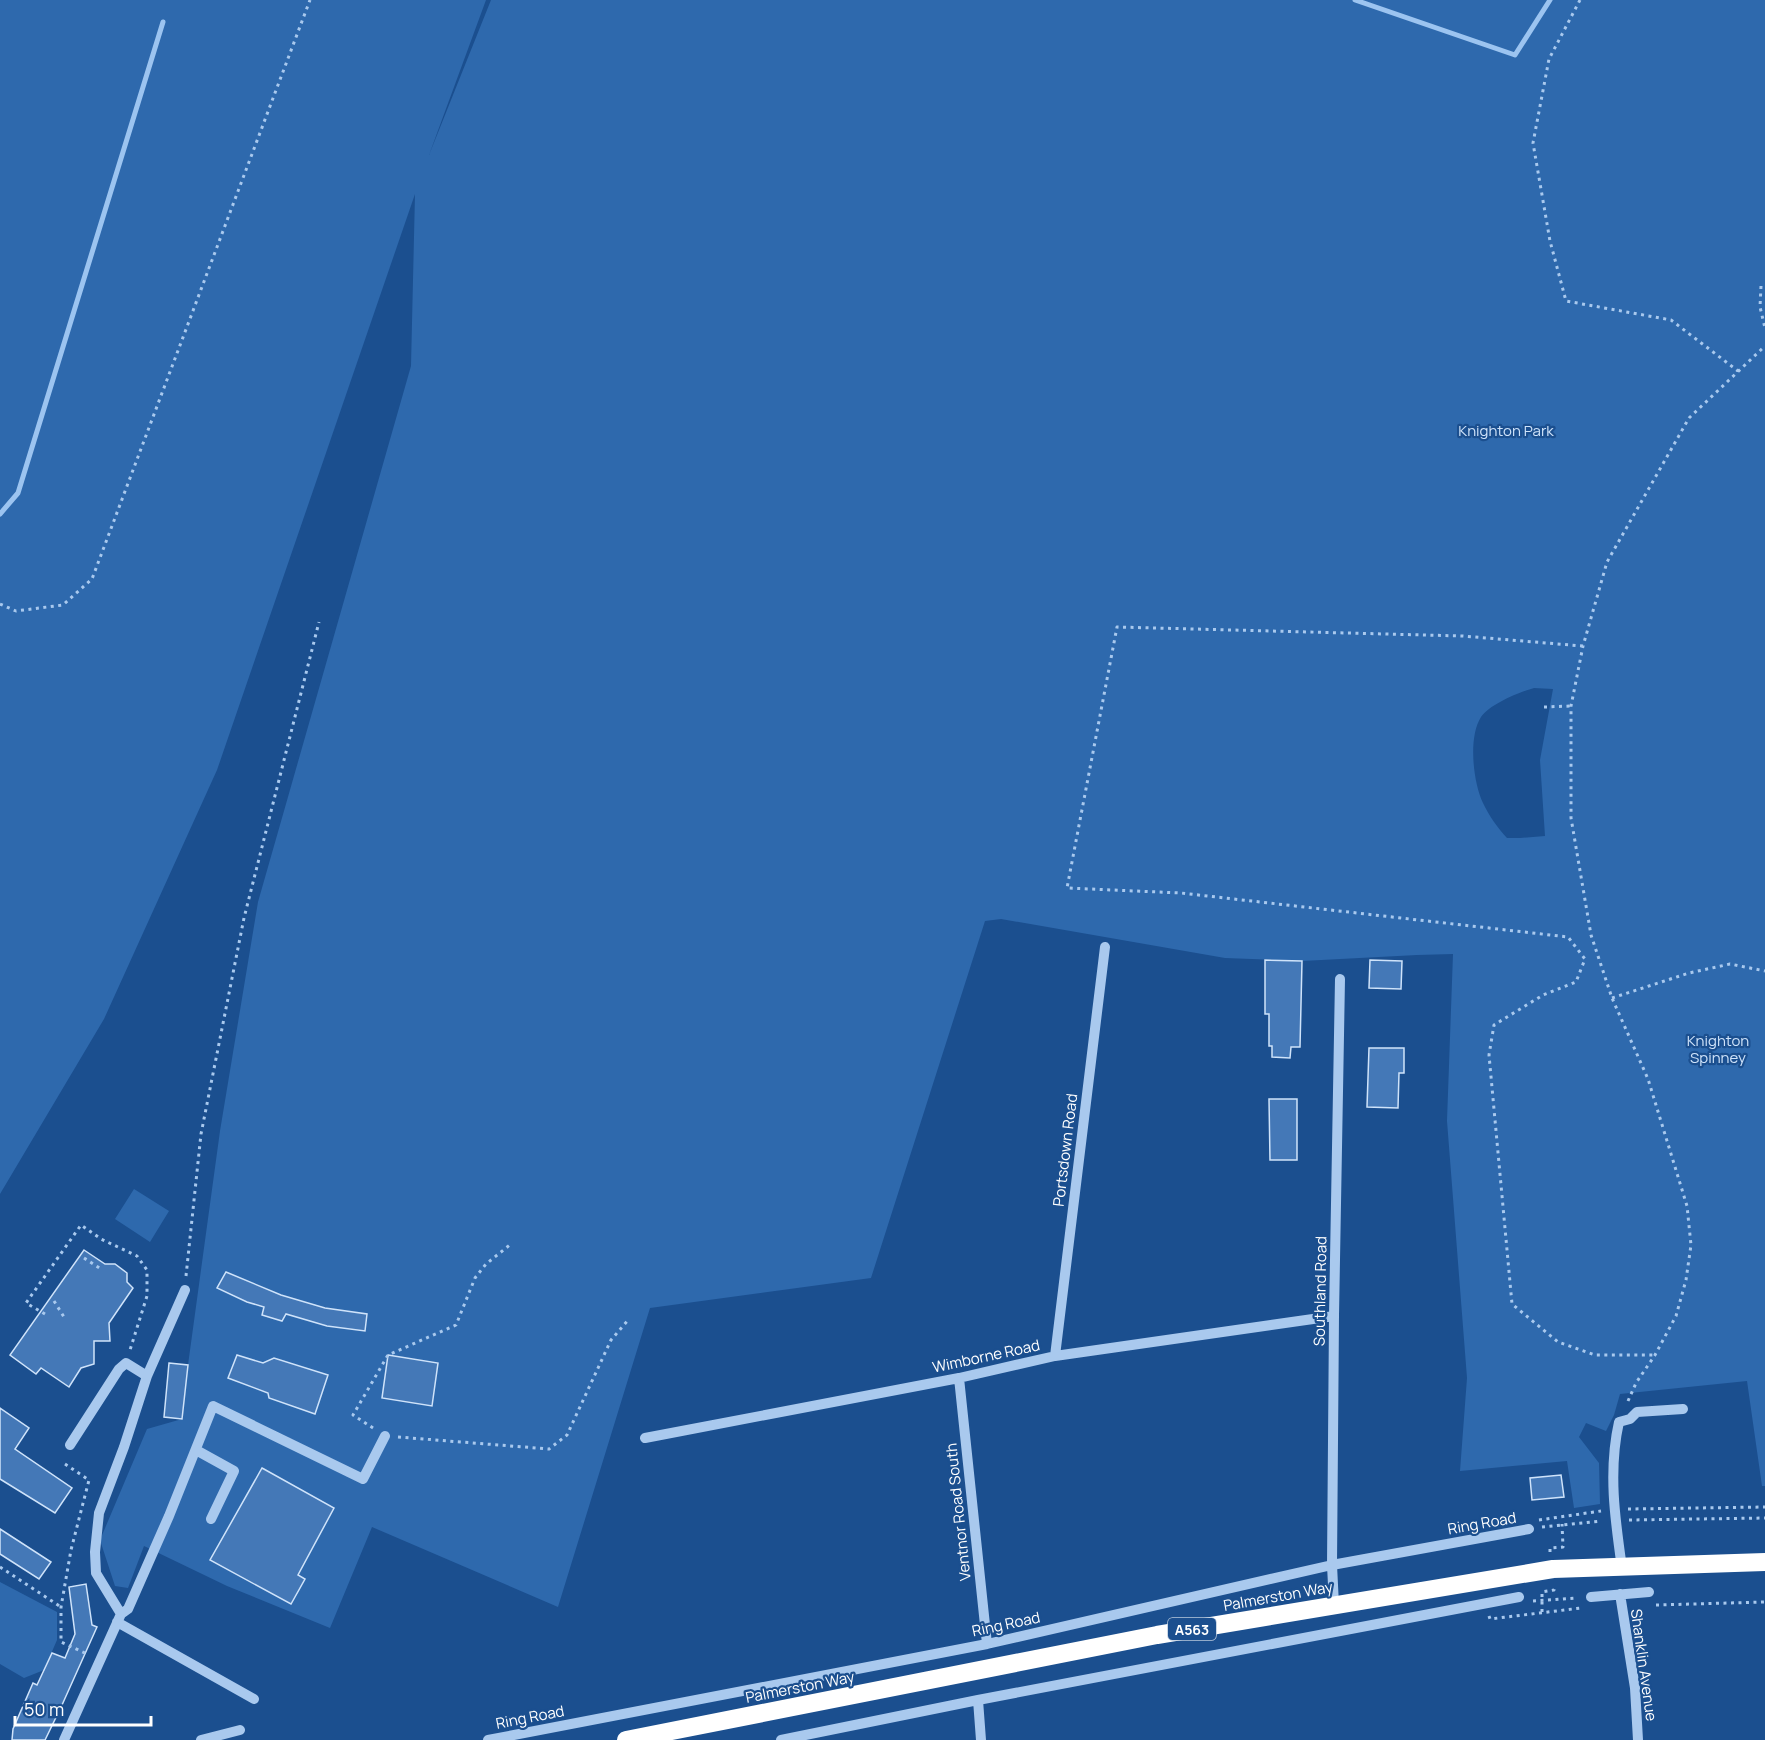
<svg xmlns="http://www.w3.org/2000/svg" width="1765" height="1740" font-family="Manrope,sans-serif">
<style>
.green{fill:#2e69ad;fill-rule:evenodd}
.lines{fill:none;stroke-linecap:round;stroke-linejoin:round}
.stream{stroke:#9cc4f0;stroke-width:5}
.building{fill:#4478b7;stroke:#cfe3fa;stroke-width:1.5}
.path{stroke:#a9c9ee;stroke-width:3;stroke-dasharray:3 4.5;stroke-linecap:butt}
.minor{stroke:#a9c9ee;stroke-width:10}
.highway{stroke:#fff;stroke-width:18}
.labels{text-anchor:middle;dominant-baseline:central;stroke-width:4.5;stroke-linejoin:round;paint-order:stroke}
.shield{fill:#1b4f8f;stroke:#bbcadd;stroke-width:1.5}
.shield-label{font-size:14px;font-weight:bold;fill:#fff}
.park-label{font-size:15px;fill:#cfe3fa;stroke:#1b4f8f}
.street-label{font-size:15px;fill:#fff;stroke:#1b4f8f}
</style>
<rect width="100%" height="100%" fill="#1b4f8f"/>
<path class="green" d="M0,0H486L429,155L491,0H1765V1486H1762L1747,1381L1620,1394L1614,1415L1606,1431L1586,1423L1579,1437L1599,1463L1600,1504L1574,1508L1567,1461L1460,1471L1467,1378L1447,1121L1453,954L1417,955L1302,961L1225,958L1001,919L985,921L871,1278L650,1308L558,1607L372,1527L330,1628L227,1586L144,1546L128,1588L115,1586L100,1540L147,1429L182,1419L188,1365L220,1131L258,902L411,366L415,194L217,770L104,1019L0,1194ZM1534,688L1553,689L1540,760L1545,836L1520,838H1507C1498,828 1489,816 1483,803C1473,782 1468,737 1481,717C1490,704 1520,692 1534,688Z
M134,1189L169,1211L150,1242L115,1219Z
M0,1582L57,1612V1640L44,1670L24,1678L0,1664Z"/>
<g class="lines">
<path class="stream" d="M1355,0L1515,55L1550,0
M0,514L18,493L163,22"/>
</g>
<path class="building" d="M1265,960L1302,961L1300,1047H1291L1290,1058L1272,1057V1046H1269V1014H1265Z
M1370,960L1402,961L1401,989L1369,988Z
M1369,1048H1404V1073H1399L1398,1108L1367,1107Z
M1269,1099H1297V1160H1270Z
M84,1250L105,1264H115L127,1273V1282L133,1288L109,1323L110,1341H94V1364L81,1368L69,1387L41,1368L36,1374L10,1355Z
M226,1272L281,1295L325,1308L367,1314L365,1331L327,1326L286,1314L282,1321L262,1315L264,1307L247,1302L217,1288Z
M237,1355L263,1363L274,1358L328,1375L315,1414L269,1398L268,1393L228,1378Z
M388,1355L438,1363L432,1406L382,1398Z
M169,1363L188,1365L182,1419L164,1417Z
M0,1408L29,1428L15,1449L72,1488L55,1513L0,1479Z
M262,1468L334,1508L298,1575L305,1579L291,1604L210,1560Z
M1561,1475L1564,1497L1532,1500L1530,1478Z
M0,1529L51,1562L39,1579L0,1554Z
M86,1584L92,1625L97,1627L62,1705L45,1740H12L13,1729L33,1683L37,1685L52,1653L65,1658L75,1634L69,1587Z"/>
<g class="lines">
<path class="path" d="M1580,0L1549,59L1533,143L1550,241L1566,301L1671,320L1738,371
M1761,286L1760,307L1765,328
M0,604L16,611L63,605L92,579L310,0
M1583,646L1462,636L1117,627L1067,888L1181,893L1568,937L1585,959L1576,982L1543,995L1494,1025L1489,1055L1512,1304L1558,1342L1595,1355H1655
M1544,707L1571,706
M1612,998L1689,973L1730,964L1765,971
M84,1258L101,1269
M186,1276L201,1134L244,918L319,622
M54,1301L64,1317
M45,1314L26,1303L81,1225L101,1239L137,1256L147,1270V1296L130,1350
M1628,1401L1636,1383L1655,1355L1676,1316L1686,1280L1691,1245L1687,1206L1648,1079L1612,998L1591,935L1571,818V706L1583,646L1607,562L1689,418L1765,346
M373,1428L353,1415L388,1355L456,1325L475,1278L486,1264L511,1244
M398,1437L549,1449L567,1435L611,1340L629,1319
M65,1464L89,1480L71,1550L61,1607V1642L87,1654
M1628,1509L1765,1507
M1539,1520L1601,1511
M1629,1520L1765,1518
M1542,1527L1601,1521
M1550,1552V1548L1563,1547L1562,1524
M0,1567L61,1607
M1533,1601L1577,1598
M1656,1605L1765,1602
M1542,1612V1592L1554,1590V1585
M1489,1616L1490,1619L1581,1608"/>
<path class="minor" d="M1055,1356L1105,947
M959,1378L987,1644
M645,1438L959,1378L1055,1356L1334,1316
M70,1445L119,1369L126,1363L147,1376
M196,1450L234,1471L211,1519
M1622,1568C1615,1519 1608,1471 1619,1422L1630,1419L1637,1412L1683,1409
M1620,1594L1635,1688L1638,1740
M1591,1597L1649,1592
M1334,1605L1332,1565L1334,1316L1340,979
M121,1614L128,1609L169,1516L213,1406L363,1479L385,1436
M117,1622L254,1699
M978,1700L981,1740
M64,1740L121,1614L96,1573L95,1552L99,1513L124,1447L147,1376L185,1290
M201,1740L240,1730
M488,1740L987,1644L1332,1565L1529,1529
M781,1740L978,1700L1519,1597"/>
<path class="highway" d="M626,1740L1157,1635L1553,1569L1765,1562"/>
</g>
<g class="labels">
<rect class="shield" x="1168" y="1618" width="48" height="22" rx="4.5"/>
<g class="shield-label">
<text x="1192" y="1629">A563</text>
</g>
<g class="park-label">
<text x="1506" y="430">Knighton Park</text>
<text x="1718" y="1040">Knighton<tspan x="1718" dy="17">Spinney</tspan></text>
</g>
<g class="street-label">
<text transform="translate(1065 1150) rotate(-83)">Portsdown Road</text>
<text transform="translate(1320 1291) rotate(-89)">Southland Road</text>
<text transform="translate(986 1356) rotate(-12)">Wimborne Road</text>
<text transform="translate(958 1512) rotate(-96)">Ventnor Road South</text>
<text transform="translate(1482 1523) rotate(-10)">Ring Road</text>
<text transform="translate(1278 1596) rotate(-10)">Palmerston Way</text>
<text transform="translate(1006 1624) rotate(-12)">Ring Road</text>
<text transform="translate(1644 1665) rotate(82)">Shanklin Avenue</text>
<text transform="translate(800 1687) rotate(-11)">Palmerston Way</text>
<text transform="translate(530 1717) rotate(-11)">Ring Road</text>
</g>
</g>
<path d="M15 1716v9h136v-9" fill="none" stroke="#ffffff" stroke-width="3"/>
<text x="24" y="1716" font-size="18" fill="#ffffff" stroke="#1b4f8f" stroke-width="4.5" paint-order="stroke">50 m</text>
</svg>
